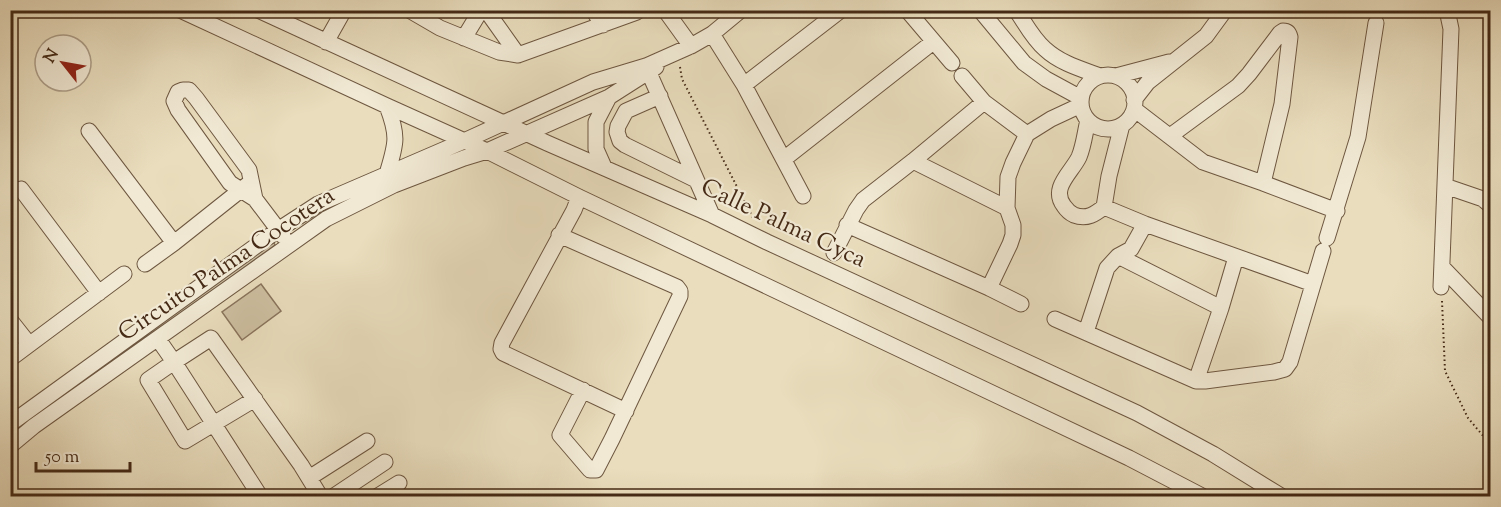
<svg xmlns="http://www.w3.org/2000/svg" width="1501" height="507" font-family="'Sorts Mill Goudy',serif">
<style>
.green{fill:#cdbfa1;stroke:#89745c;stroke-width:1.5}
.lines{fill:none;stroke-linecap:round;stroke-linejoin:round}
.minor-casing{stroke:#6e5740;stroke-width:17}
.path{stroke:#452a16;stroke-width:2;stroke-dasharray:1.5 3;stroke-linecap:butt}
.minor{stroke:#f1e9d4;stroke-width:15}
.labels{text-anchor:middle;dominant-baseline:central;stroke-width:4.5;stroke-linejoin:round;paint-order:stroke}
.street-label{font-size:24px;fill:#452a16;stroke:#f1e9d4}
</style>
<rect width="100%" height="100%" fill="#e9ddbd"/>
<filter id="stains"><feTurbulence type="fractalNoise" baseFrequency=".00333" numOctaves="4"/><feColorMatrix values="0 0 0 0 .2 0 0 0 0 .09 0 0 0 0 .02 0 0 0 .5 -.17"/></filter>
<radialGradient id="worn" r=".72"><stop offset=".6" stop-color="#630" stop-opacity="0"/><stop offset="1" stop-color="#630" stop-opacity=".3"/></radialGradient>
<path class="green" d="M272,239L275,245L11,440V431Z
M261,284L281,311L242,340L222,312Z"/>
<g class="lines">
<g class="minor-casing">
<path id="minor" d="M180,10L387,106L487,151L579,197L1129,458L1202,496
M258,10L547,143L712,215L767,242L1137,413L1213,454L1281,496
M409,10L440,28L499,52L518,55L637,12
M486,10L518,55
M593,10L603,25
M665,10L691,46
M907,10L952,63
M980,10L1024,63L1046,79L1081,98
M1016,10C1025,23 1033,39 1045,49C1060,63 1081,69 1100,76
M712,34L744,85L803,196
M464,38L481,10
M326,42L344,10
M646,66L712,215
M1081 102a27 27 0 1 1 54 0a27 27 0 1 1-54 0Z
M962,76L984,102L1027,134
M1116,76L1169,62
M744,85L841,10
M660,96L626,111L618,126L617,132L620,141L625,145L696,180
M1134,100L1148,82L1206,36L1225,10
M387,106C399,137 396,144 387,174
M1134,109L1203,162L1263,183L1337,211
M1088,120C1085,132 1084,145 1079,157C1072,172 1050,188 1064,206C1066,209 1070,213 1074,215C1087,220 1095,214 1104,207L1109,176L1122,125
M89,131L174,243
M1170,136L1238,86L1249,74L1280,33L1283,31C1287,31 1289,33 1290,37L1282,104L1263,183
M784,159L933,42
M913,161L1007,208
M604,167L596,149V122L609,97
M1445,186L1483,199L1490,205
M21,189L99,293
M579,197L574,210L502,343L501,349L503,353L626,411
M255,199L249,170L196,98L189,90H183L178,92L174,101L178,110L230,183L255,199L283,236
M1104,207L1145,224L1313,284
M847,225L989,288L1021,304
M559,235L677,287L680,291V296L612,439L596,470H590L560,435L583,390
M1327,238L1358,137L1376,23
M834,253L856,210L863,200L913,161L984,102
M1118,256L1221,308
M145,264L174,243L247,185
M1442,267L1490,317
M1441,287L1451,29L1447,10
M989,288L1010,244L1013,235V225L1007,208L1008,177L1013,163L1027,134L1051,119L1081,105
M1055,319L1196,381H1205L1274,372L1285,369L1290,362L1323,251
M10,320L29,344
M1086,332L1107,268L1118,256L1131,249L1145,224
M158,339L174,362L148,380L185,441L255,399
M10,359L124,274
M1196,381L1221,308L1236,257
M10,424L278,230L318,204L464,141L593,82L646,66L691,46L712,34L741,10
M10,446L34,426L326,219L394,185L464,158L487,151L609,97L656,67
M309,478L367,441
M260,496L174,362L211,338L301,465L320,496
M334,496L385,462
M378,496L399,483"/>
</g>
<path class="path" d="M154,10L168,17
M680,67L682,79L754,220
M1442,301L1445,371L1468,418L1490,444"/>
<use href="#minor" class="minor"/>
</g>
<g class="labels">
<g class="street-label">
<text transform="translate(783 224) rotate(25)">Calle Palma Cyca</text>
<text transform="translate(227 265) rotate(-34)">Circuito Palma Cocotera</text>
</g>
</g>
<rect width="1501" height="507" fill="none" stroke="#e9ddbd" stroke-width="36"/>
<rect x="12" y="12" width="1477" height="483" fill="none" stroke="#452a16" stroke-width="3"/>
<rect x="18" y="18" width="1465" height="471" fill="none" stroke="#452a16" stroke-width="1.5"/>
<g transform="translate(63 63) rotate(301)"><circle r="28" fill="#f1e9d4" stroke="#ac9d88" stroke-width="1.5"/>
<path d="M0-4.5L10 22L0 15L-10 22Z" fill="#8f2418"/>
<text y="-9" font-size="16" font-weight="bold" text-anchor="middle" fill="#452a16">N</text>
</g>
<path d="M36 462v9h94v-9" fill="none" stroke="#452a16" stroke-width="3"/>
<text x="45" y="462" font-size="18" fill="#452a16" stroke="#f1e9d4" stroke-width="4.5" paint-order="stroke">50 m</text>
<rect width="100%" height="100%" filter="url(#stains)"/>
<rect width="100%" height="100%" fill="url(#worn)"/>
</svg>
